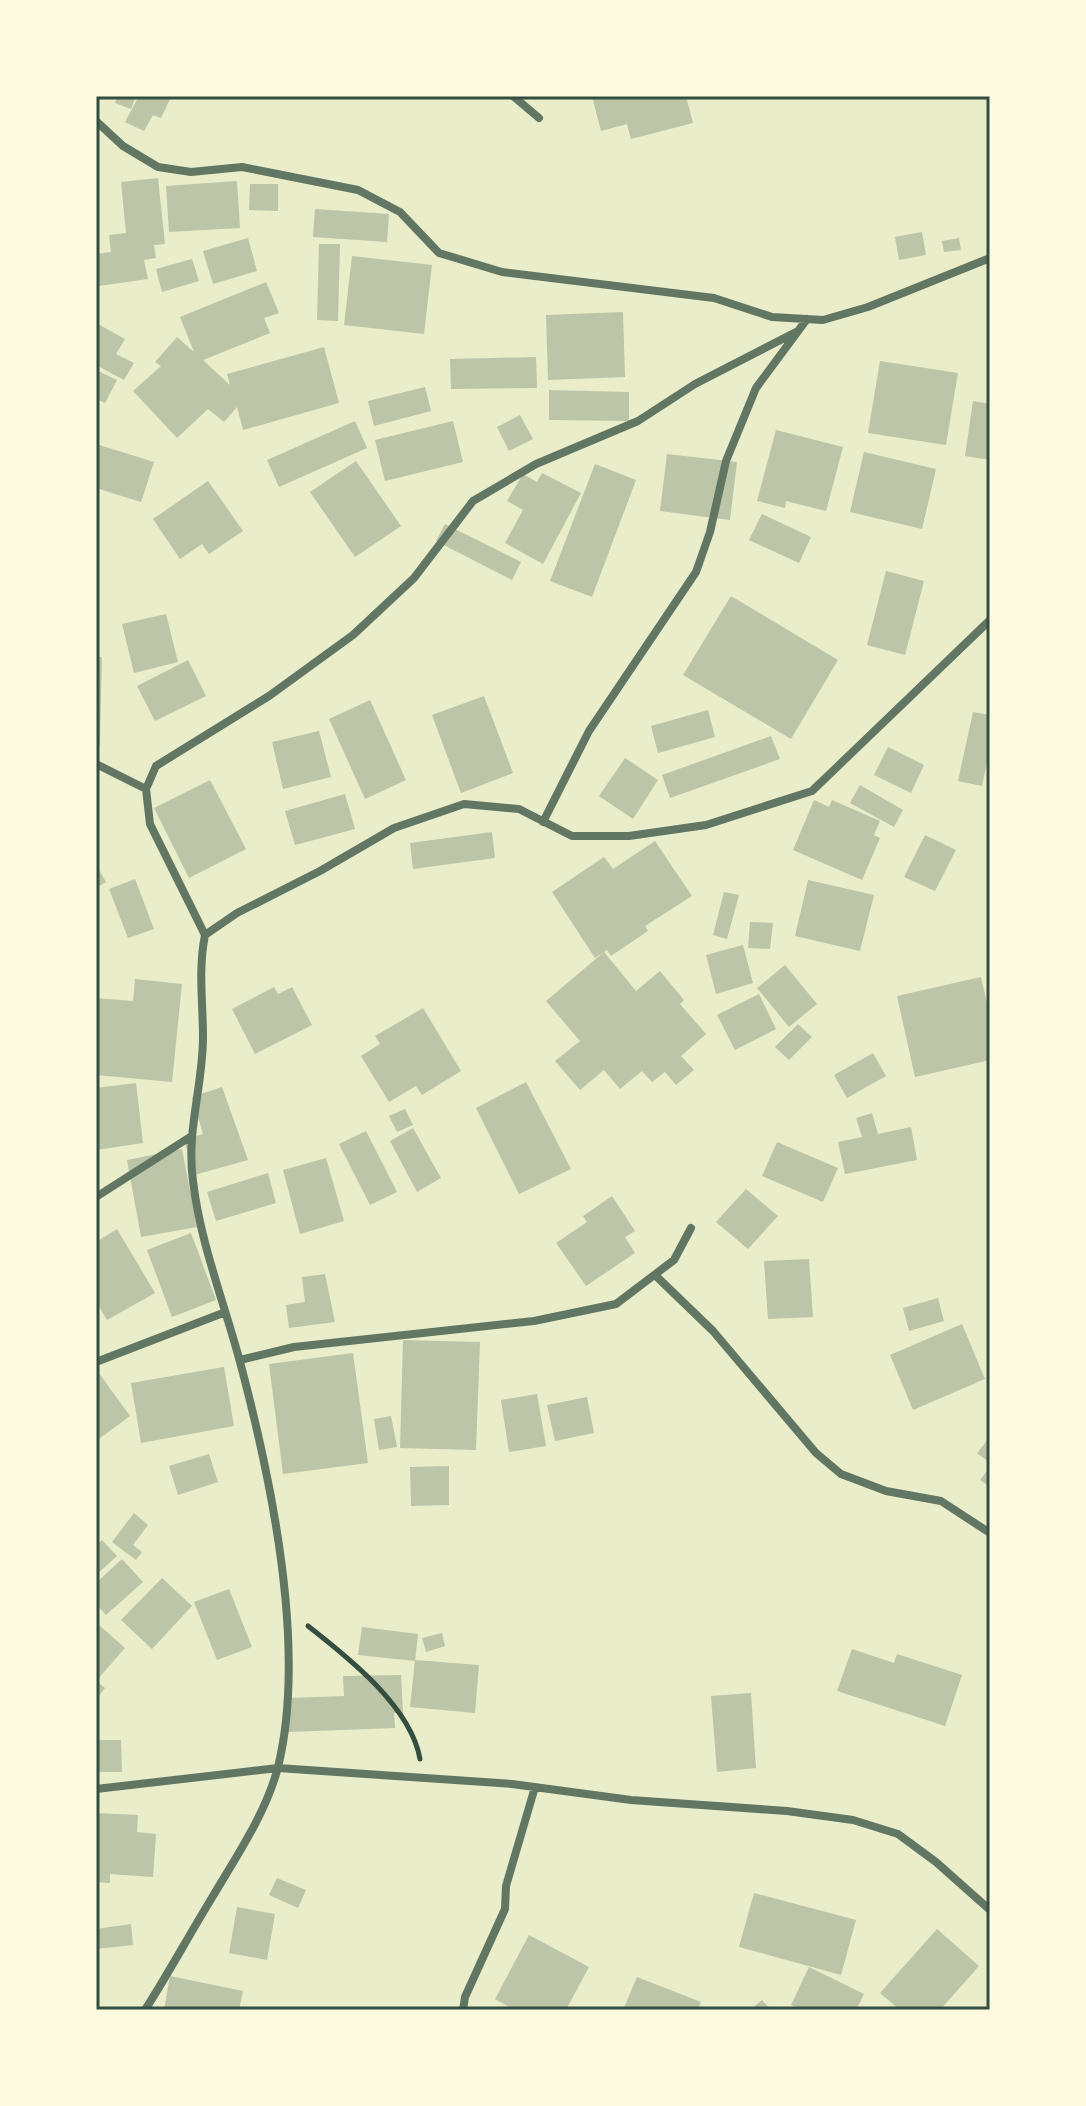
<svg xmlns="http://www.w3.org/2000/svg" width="1086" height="2106" font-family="'Source Serif 4',serif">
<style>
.building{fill:#bcc5a7}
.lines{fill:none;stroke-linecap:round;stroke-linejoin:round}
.path{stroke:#344e41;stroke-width:5}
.minor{stroke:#617663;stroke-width:8}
.neatline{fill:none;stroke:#344e41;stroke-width:3}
</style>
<rect width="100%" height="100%" fill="#e9edc9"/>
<path class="building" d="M118,96H136L131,109L115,103Z
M139,96L171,97L161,118L153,115L144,131L125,122Z
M592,96H686L693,123L631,139L627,124L601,131Z
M158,178L165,244L154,245L156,258L144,260L148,279L99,286L96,254L111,252L109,235L126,233L121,182Z
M237,181L240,228L169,232L166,186Z
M250,184H278V211L249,210Z
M315,209L389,214L387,242L313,237Z
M922,232L926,255L899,260L895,237Z
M248,238L257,271L213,284L203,251Z
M959,238L961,250L944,252L942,241Z
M319,244H340L338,321L317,320Z
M352,256L432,265L424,334L344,325Z
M192,259L199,281L162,292L156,269Z
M266,282L279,313L264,318L270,333L203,360L230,385L227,374L324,347L339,403L243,430L237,407L224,422L208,409L177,438L133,391L161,366L155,362L177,337L194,352L180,317Z
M623,312L625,377L548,380L546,315Z
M96,323L125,339L116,354L134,363L124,380L96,365Z
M536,357L537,388L451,389L450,359Z
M880,361L958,373L946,445L868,433Z
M96,370L117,380L105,403L96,399Z
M425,387L431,411L374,426L368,401Z
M549,390L629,392V421L549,420Z
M973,401L990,404V460L965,456Z
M520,415L533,439L509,451L497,427Z
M355,421L367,448L279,487L267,460Z
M453,421L463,462L385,481L375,440Z
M776,430L843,447L826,511L786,501L785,508L757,501Z
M96,444L154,462L141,502L96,488Z
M864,452L936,469L922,529L850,512Z
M667,454L737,462L730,520L660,511Z
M356,461L401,526L355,557L310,492Z
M595,464L636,480L592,597L550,581Z
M542,473L581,493L543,564L505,543L523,510L507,501L523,474L537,482Z
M208,481L243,531L209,554L202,544L180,559L153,519Z
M762,514L811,537L799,563L749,540Z
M445,524L521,562L512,580L436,541Z
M886,571L924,581L905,655L867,645Z
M731,596L838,660L791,739L683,675Z
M166,614L178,662L134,673L122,624Z
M96,657H102L100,745L96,744Z
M188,660L206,696L155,721L137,686Z
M484,696L513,773L461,793L432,715Z
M370,700L406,780L365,799L329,719Z
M708,710L715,737L658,753L651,726Z
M973,712L990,715V749L982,786L958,781Z
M319,731L331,777L283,789L272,742Z
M771,736L780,759L670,798L662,775Z
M888,747L924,765L911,793L874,775Z
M625,758L658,780L633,819L599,796Z
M210,780L246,849L189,878L154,808Z
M860,785L903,810L894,827L850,803Z
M345,794L355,829L295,845L285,811Z
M814,800L829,807L832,800L880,821L874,835L880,838L862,880L793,850Z
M492,832L495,858L413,869L410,843Z
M925,835L956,850L935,891L904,877Z
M655,841L692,896L645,926L648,931L611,956L607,950L595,958L552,892L604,857L613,869Z
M96,865L106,882L96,888Z
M135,879L154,929L128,938L109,889Z
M808,880L874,895L860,951L795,936Z
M724,892L739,895L727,939L713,935Z
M750,922L773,923L770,949L748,948Z
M743,945L753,983L716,994L706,955Z
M604,952L636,991L660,971L684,1000L680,1004L706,1034L681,1056L694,1070L676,1085L665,1072L652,1082L642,1071L620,1089L604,1070L580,1090L555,1061L580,1041L546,1001Z
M785,965L817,1004L789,1027L757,988Z
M981,977L990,1016V1060L915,1077L897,996Z
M135,979L182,984L172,1082L96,1075V998L133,1001Z
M274,987L278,994L292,987L312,1025L255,1054L232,1009Z
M759,994L776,1029L735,1050L717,1015Z
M423,1008L461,1071L422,1095L416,1086L389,1102L361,1056L380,1044L375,1036Z
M798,1024L812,1037L789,1060L775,1047Z
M873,1053L886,1076L847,1098L834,1075Z
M526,1082L571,1169L519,1194L476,1108Z
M136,1083L143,1143L96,1150V1088Z
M222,1087L248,1160L194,1175L184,1140L203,1134L192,1097Z
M405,1109L413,1125L397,1132L389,1116Z
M872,1113L878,1134L911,1127L917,1160L845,1174L838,1142L862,1137L856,1118Z
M413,1128L441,1178L417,1192L390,1141Z
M366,1131L397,1192L370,1205L339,1144Z
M777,1142L838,1168L823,1202L762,1176Z
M182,1149L197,1227L141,1237L127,1160Z
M326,1158L344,1221L300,1234L283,1170Z
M268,1173L276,1203L216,1221L207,1192Z
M746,1189L778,1216L748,1249L716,1222Z
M612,1196L635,1231L625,1237L635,1253L586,1286L556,1243L587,1222L583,1216Z
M117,1229L155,1293L107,1320L96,1301V1242Z
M191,1233L216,1300L172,1317L147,1250Z
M809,1259L813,1317L768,1319L764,1261Z
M325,1274L335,1322L289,1328L286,1305L305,1302L302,1277Z
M938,1298L944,1321L909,1331L903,1308Z
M962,1324L985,1379L913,1410L890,1355Z
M403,1340L480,1342L476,1450L400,1448Z
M353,1353L368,1463L283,1474L269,1364Z
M224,1367L234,1426L141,1443L131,1383Z
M96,1369L130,1416L96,1441Z
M537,1394L546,1446L509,1452L501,1400Z
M587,1397L594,1433L555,1441L547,1405Z
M391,1416L397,1447L379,1450L374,1419Z
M990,1437V1463L977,1453Z
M209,1454L218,1482L178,1495L169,1466Z
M449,1466V1505L411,1506L410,1467Z
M990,1467V1487L980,1480Z
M134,1513L148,1525L133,1545L142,1552L136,1560L112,1542Z
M102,1540L117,1556L96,1575V1546Z
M122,1559L143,1582L106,1615L96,1604V1583Z
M162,1578L192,1606L152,1649L121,1620Z
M229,1589L252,1647L217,1660L194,1602Z
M99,1625L125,1648L98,1679L96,1628Z
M362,1627L418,1634L415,1661L358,1655Z
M442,1633L445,1646L426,1652L422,1638Z
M852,1649L894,1663L897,1654L962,1675L945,1726L837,1691Z
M415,1660L479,1665L475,1713L410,1707Z
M401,1675L403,1713H394L395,1728L288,1732L287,1698L344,1696L343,1676Z
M96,1681L105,1688L96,1700Z
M751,1693L756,1768L717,1772L711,1696Z
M96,1740H121L122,1772H96Z
M96,1813L138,1815L137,1832L156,1834L153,1877L110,1874V1883L96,1882Z
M277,1878L306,1890L298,1908L269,1895Z
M754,1893L856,1920L841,1975L739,1947Z
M237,1907L275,1914L267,1960L229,1953Z
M131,1924L133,1945L96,1949V1929Z
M937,1929L979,1966L940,2010H900L880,1993Z
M529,1935L589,1967L566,2010H515L495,1999Z
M809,1967L864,1994L856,2010H803L791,2005Z
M170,1976L243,1991L239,2010H164Z
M637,1977L701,2002L697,2010H623Z
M762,2000L771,2010H750Z"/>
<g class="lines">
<path class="path" d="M308,1626C349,1658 411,1707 420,1759"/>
<path class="minor" d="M513,96L539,118
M96,121L123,146L158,167L191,172L242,167L358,190L400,212L439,253L502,272L714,298L772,317L823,320L868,307L990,258
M96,764L146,789
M543,822L589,731L696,572L710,532L726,461L756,388L807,319
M205,935L150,824L146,789L156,766L269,696L353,635L414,578L473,501L536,464L638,421L695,384L798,331
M96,1197L190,1137
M655,1275L713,1331L816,1453L841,1474L886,1491L941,1501L990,1533
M240,1360L294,1347L534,1321L616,1304L674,1260L691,1228
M96,1362L223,1313
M96,1789L278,1768L512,1784L631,1800L787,1811L853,1820L898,1834L936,1862L990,1910
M145,2010C168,1974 188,1937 210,1901C234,1860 266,1814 278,1767C307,1649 271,1478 240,1362C224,1302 200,1242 193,1181C186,1131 203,1086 203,1037C203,1002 198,970 205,935L237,913L320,871L394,828L464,804L519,809L572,836H629L706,825L812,791L990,620
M463,2010L465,1997L505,1909L506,1886L535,1787"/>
</g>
<rect width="1086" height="2106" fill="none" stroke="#fefae0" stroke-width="196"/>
<rect x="98" y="98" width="890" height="1910" class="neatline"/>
</svg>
